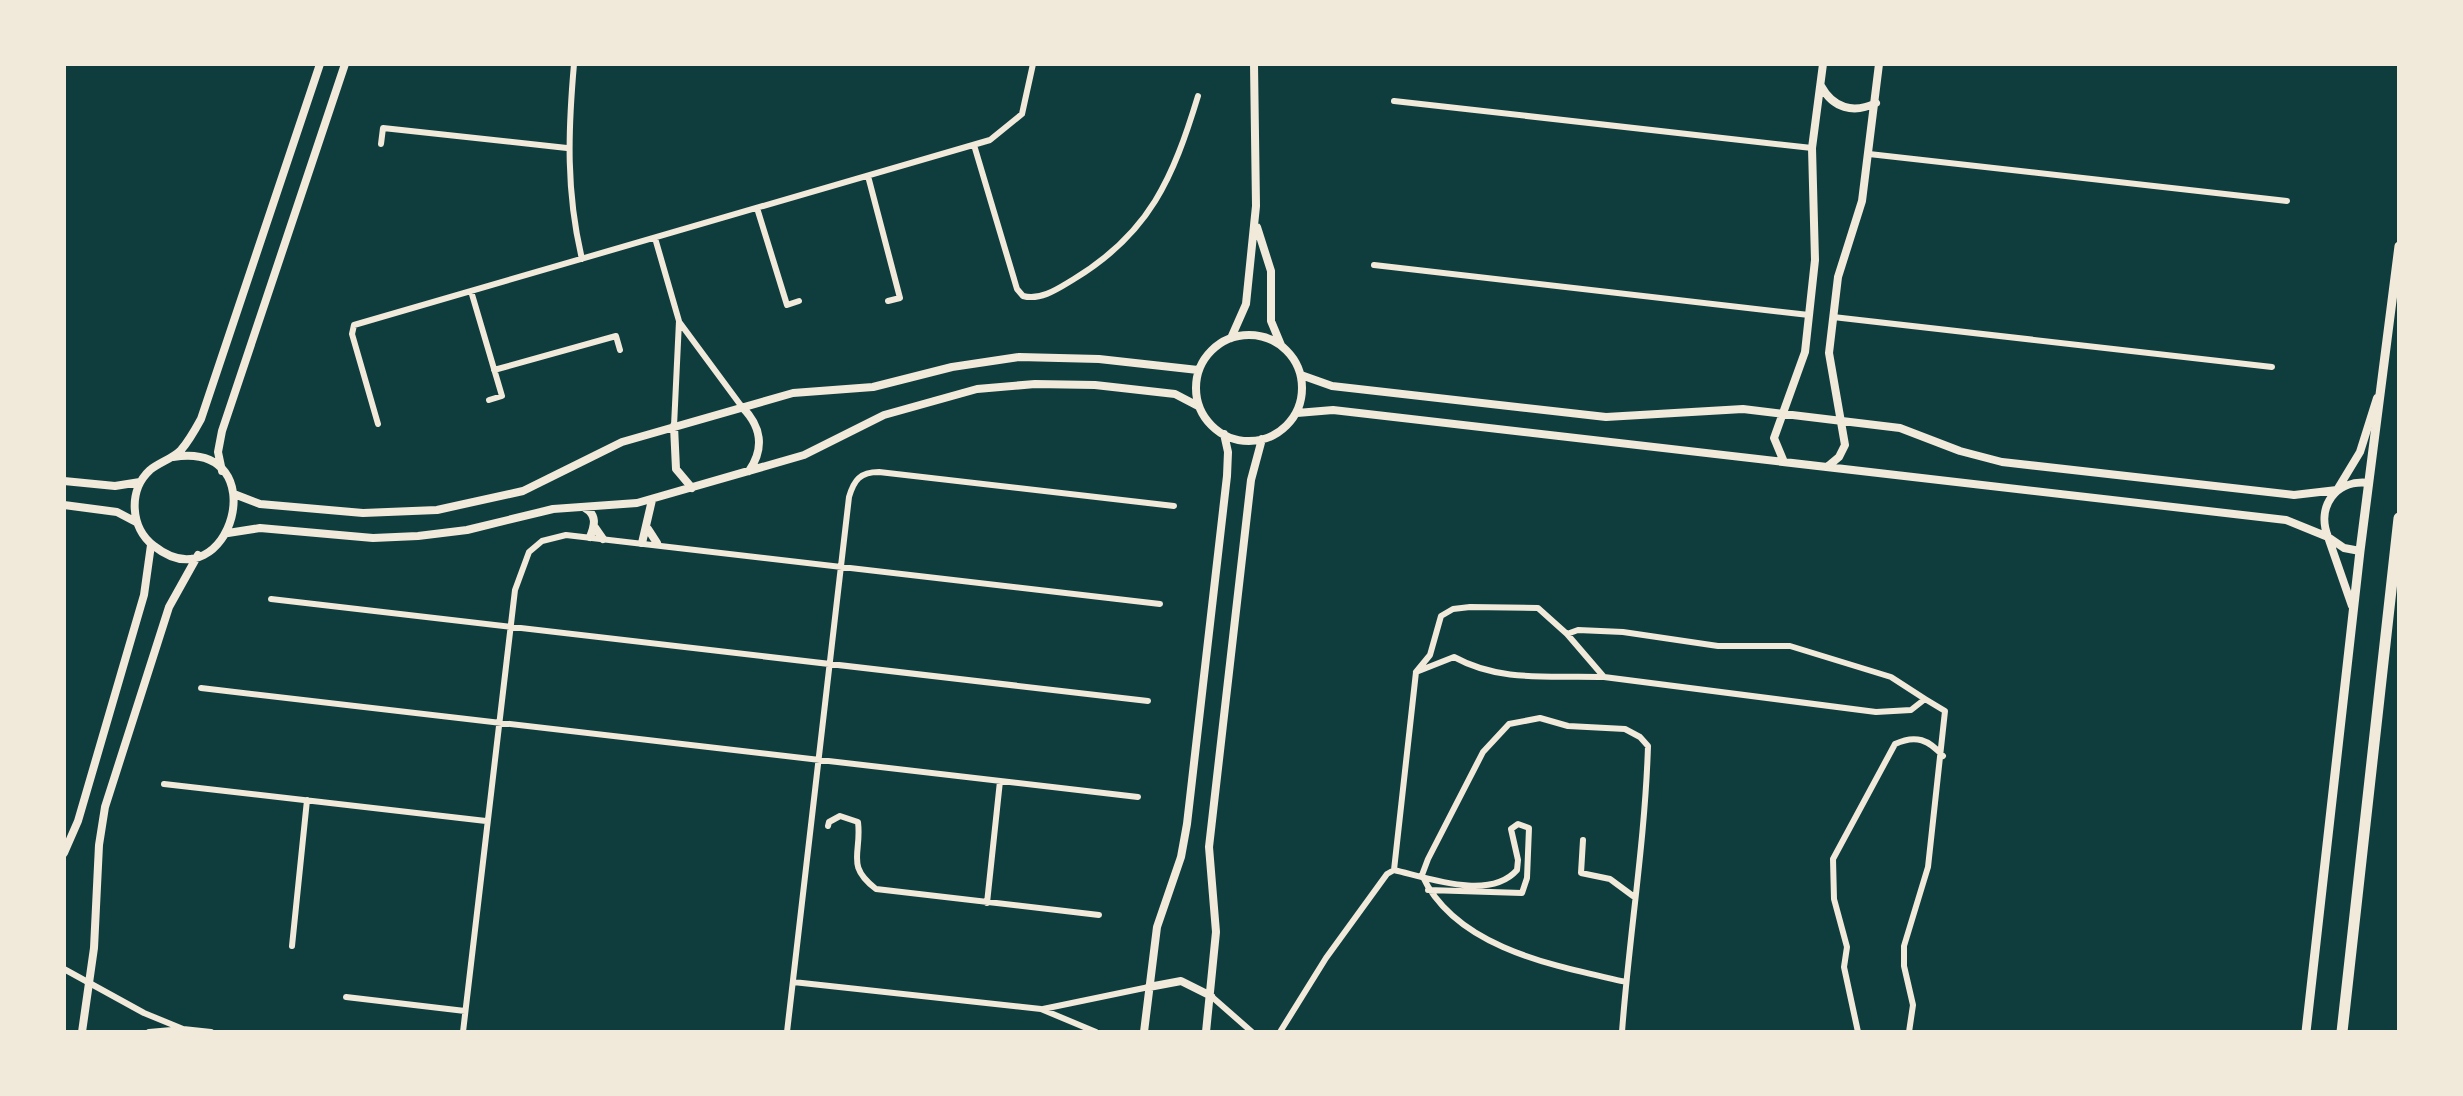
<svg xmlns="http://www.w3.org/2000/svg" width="2463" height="1096" font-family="'Playfair Display',serif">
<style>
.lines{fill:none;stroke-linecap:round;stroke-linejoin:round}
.minor{stroke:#f1e9da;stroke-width:6}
.tertiary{stroke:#f1e9da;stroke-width:8}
.secondary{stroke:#f1e9da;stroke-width:9}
.trunk{stroke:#f1e9da;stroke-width:11}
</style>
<rect width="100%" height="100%" fill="#0f3d3e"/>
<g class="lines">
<path class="minor" d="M574,64C568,132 566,192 582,259
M1394,101L1812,148
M381,144L383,128L567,148
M974,145L1017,289L1023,296C1041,301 1059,288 1074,279C1150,233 1173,178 1198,96
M1869,154L2287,201
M868,176L900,298L888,301
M757,208L787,305L799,301
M655,238L679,321L674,426
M1374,265L1809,315
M471,291L502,396L489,400
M1833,317L2272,367
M680,323L742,407
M494,370L616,336L620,350
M378,424L352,334L354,325L990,140L1022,114L1033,64
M271,599L1148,701
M201,688L1138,797
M164,784L486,821
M828,826L829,822L840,816L858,822C862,854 845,865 876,889L1099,915
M1583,840L1581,873L1610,879L1633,896
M1394,870L1416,672L1454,657C1501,683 1552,675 1604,677L1567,634L1578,630L1623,632L1718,646H1790L1891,677L1925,699L1911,710L1876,712L1604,677L1567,634L1538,608L1470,607L1453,609L1441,616L1430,655L1416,672
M987,903L1000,781
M292,946L307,800
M64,969L144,1013L183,1029
M793,982L1041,1009L1096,1032
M1211,996L1252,1032
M346,997L465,1011
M1043,1009L1149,987
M149,1032L183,1029L211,1032
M463,1032L515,590L529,552L542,541L566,535L1160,604
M787,1032L849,497C854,480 860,472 879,472L1174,506
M1280,1032L1326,958L1387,874L1394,870C1428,878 1490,901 1517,870L1518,860L1511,829L1518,824L1529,828L1527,878L1522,893L1428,890
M1622,1032C1629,937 1645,842 1648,746L1640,737L1625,729L1568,726L1540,718L1509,724L1483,752L1428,859L1422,875C1455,948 1555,966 1626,982
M1858,1032L1844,967L1847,947L1834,899L1833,859L1895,744C1916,734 1929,740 1943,756
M1909,1032L1913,1005L1904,966V946L1928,867L1945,711L1925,699"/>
<path class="tertiary" d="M1821,86C1833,108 1853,114 1876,103
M1257,227L1271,271V321L1281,345
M1196 388a53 53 0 1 1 106 0a53 53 0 1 1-106 0Z
M1231,338L1246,304L1256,206L1254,64
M1301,375L1332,386L1606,417L1743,409L1900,428L1960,451L2002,462L2294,495L2337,490L2360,452L2377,398
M742,407C761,426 765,448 749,471
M1297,413L1333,410L2286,520L2328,537L2352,606
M674,426L676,469L692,488
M173,457C278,440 230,606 154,546C130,528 128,490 150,470C160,462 172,459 181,450C189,441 195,430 201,419L320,64
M1784,462L1774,438L1805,352L1815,260L1812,148L1823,64
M1827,467L1839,457L1845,445L1829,353L1838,277L1862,201L1879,64
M222,471L218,452L222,431L345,64
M64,481L115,486L140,482
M234,494L260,504L363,513L437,510L523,491L622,442L793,393L873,387L952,367L1019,357L1099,359L1198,370
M64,505L117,512L136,522
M585,508C597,515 595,525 590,537
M594,526L603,539
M648,529L657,543
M228,533L260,528L373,538L418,536L467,530L553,509L637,503L804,455L884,415L977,389L1035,384L1095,385L1175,394L1198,406
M642,543L652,500
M2360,551L2344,548L2328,537C2316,506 2336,479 2369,483
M64,853L78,821L144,595L151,545
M1149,987L1181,981L1211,996
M82,1032L94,948L99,845L105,807L169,607L198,555
M1144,1032L1157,927L1181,857L1187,824L1227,476L1228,452L1224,434
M1206,1032L1216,932L1209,847L1251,480L1262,439"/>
<path class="secondary" d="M2306,1032L2360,551L2399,246"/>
<path class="trunk" d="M2342,1032L2399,518"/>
</g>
<rect width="2463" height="1096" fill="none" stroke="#f1e9da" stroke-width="132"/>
</svg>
